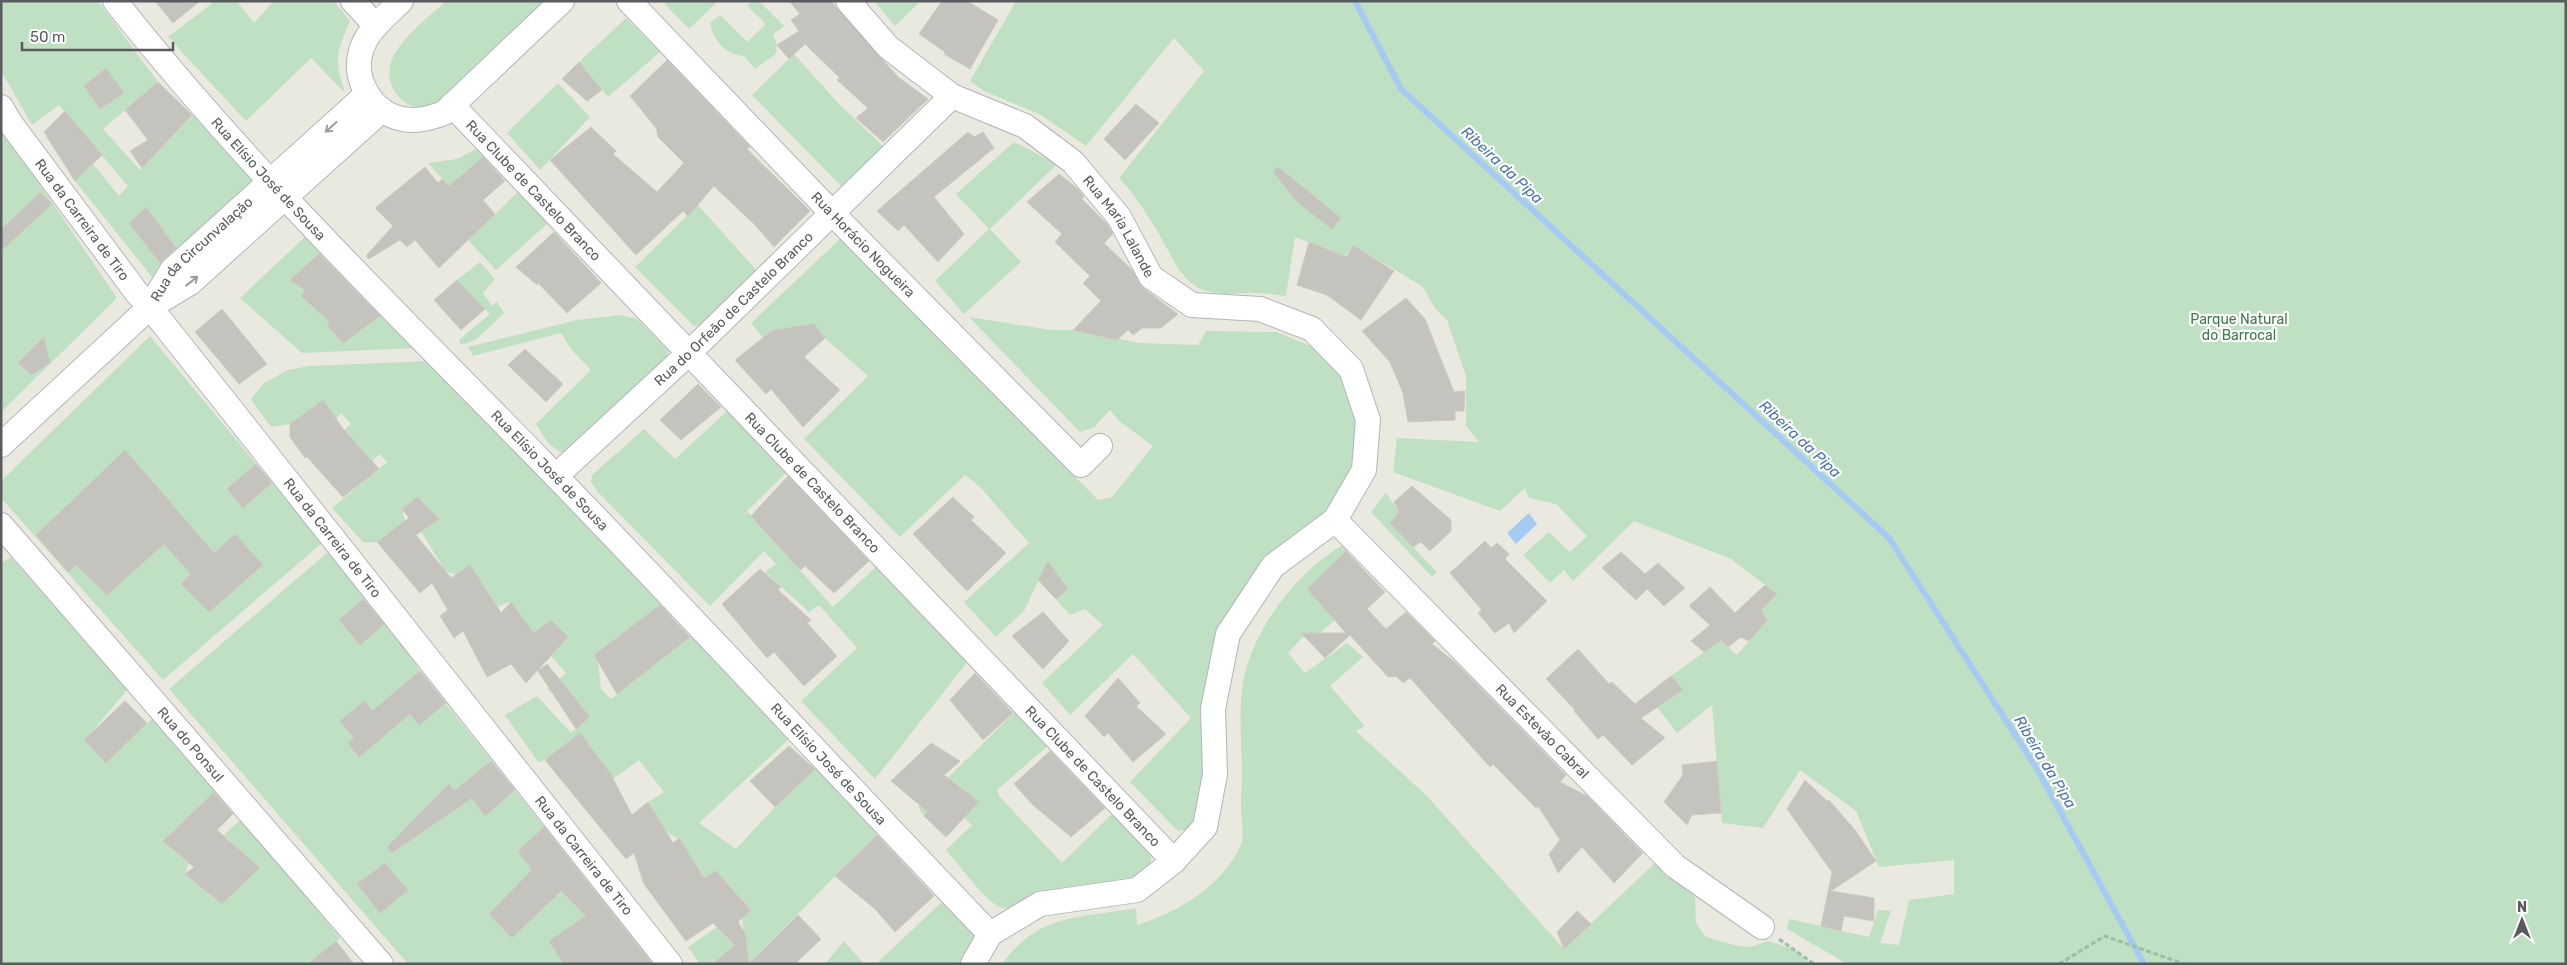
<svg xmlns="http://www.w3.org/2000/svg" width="2567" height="965" font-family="Rubik,sans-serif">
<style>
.green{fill:#bfe0c2;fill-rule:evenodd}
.water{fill:#a5cbf5}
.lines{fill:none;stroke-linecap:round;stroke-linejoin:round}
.stream{stroke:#a5cbf5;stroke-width:6}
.building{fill:#c5c3bd;stroke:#cecbbf}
.minor-casing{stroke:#b3b5b9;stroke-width:26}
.path{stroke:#99c0a7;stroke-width:3;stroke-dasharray:5 2.5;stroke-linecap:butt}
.minor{stroke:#fff;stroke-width:24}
.oneway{stroke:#9b9d9f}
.labels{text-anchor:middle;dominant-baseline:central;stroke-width:4.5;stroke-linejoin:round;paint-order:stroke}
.street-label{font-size:14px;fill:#595b5f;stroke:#fff}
.park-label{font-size:14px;fill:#3c7b45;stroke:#fff}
.water-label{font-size:15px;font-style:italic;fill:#4c75b4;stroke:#fff}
</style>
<rect width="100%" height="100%" fill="#eae9e0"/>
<path class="green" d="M1,1H98L158,82L103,129L140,170L193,115L254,183L178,251L146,207L129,222L162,265L152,277L75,181L93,164L119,196L128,186L59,105L32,125L1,71ZM106,69L124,93L100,109L84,86Z
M215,1H237L254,23L274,1H334L350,21C336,54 334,58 345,93L311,58L246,121L168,37Z
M446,1H548L445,104C428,108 412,112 399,97C367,60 422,24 446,1Z
M662,1H718L689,29Z
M752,1H759L784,26L773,35L777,45L776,54L755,69L744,56C725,54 714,42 710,23L720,15L747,42L766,24L747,6Z
M874,1H921L895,26Z
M1016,1H2566V964H1847L1787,929L1789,919L1869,937L1878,910L1891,911L1880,943L1899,945L1909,900L1954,894V860L1879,867L1856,811L1800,770L1763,828L1722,823L1712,705L1677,733L1657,707L1683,690L1671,676L1721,640L1737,655L1767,620L1761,610L1777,594L1731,559L1634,521L1573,581L1564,570L1550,583L1523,555L1549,532L1570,552L1587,536L1556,504L1529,498L1525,488L1500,511L1393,472L1397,438L1479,442L1466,426V376L1447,320L1435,308L1422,286L1353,245L1346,256L1295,237L1286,296C1276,295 1266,293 1256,293C1236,292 1228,297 1207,291C1181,284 1171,254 1159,234C1147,214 1135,195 1119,178L1204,71L1174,38L1086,146L1041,115L984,91L970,81Z
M626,18L660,52L608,97L579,62Z
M794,54L839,104L885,148L844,189L752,95Z
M558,83L590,117L540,170L507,133Z
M1,127L117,298L1,412Z
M1014,142L1057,164L990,229L1021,262L964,314L935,281L989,229L956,194Z
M480,147L489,153L449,186L428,163L457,159Z
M519,191L548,223L496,270L468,240Z
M698,205L758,272L701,326H694L635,267Z
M308,234L416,348L302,353L240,298Z
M840,239L1098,500L1112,497L1153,446L1119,421L1110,410L1094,427L1080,432L969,317L1051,330H1073L1140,343L1198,345L1206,331L1277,332L1313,347L1332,361L1343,376L1359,425L1358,464L1324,516L1280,549L1252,575L1222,623L1207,679L1204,701L1207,763L1199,821L1190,829L1178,831L1130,782L1191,718L1133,654L1070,715L1042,683L1103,625L1085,609L1070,615L1056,599L1068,588L1048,561L1024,611L996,637L964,602L1029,543L981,488L965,475L900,537L804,439L868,376L825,338H763L751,323Z
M480,262L495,279L483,293L492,306L497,302L504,313L477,339L461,345L459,340L490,314L457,280Z
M620,315L637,319L668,350V357L565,456L548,443L536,424L591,370L571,349L561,333L473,356L468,347L577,320Z
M150,336L322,543L163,680L1,498L2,480Z
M430,361L662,604L594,655L598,663L601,689L611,699L691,636L791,737L699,823L736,849L775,807L816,768L878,833L758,954L767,964H749L742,918L751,909L716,871L704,878L679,839L666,832L648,802L664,792L639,760L613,779L580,733L545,760L538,762L505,715L537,696L571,733L590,717L565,686L553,694L547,689L566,673L551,656L568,637L551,620L534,633L511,602L490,609L457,575L445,571L421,531L439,519L419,497L402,509L405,521L377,542L364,543L332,508L387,462L379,454L372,461L355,442L339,434L351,424L341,413L336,419L323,400L290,424L271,427L251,399L264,383L288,370L309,366Z
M727,411L789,470L742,516L748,512L833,607L878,565L969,660L875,779L801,701L857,648L819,605L809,612L765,572L776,564L764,551L710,606L597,491L591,482L592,475L644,429L675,459Z
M1386,493L1399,512L1390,523L1437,572L1432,577L1371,512Z
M1346,543L1347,550L1308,589L1335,620L1320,633L1304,636L1288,653L1305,673L1347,643L1363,657L1330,686L1365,726L1356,731L1426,795L1564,949L1658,860L1695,897L1696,923L1706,937L1734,945L1751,947L1768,941L1793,949L1811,964H1002C1040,912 1078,919 1136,908L1137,925C1178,912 1223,886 1241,844C1245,836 1240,811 1241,799C1244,763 1238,726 1242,690C1248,633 1298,570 1346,543Z
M329,551L390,625L420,671L654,964H408L169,689Z
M11,557L128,689L85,740L106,762L153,718L217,789L163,841L189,863L185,874L222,904L260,869L224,835L242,818L340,938L308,964H1V563Z
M1017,710L1049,745L997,790L1000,797L1062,863L1114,812L1151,856V872C1123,885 1091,881 1061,889C1044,893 1018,911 1002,908C987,904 958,863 946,850L972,825L964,818L979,802L957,785L924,816L918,807Z
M945,899L976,935V941L962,956L959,964H876Z
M717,927L735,945L712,964H700L688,947Z
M844,941L864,964H825Z"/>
<path class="water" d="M1529,513L1537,524L1516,544L1507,533Z"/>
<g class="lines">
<path class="stream" d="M1355,1L1401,89L1889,538L2037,769L2144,964"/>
</g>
<path class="building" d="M155,1H200L173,23Z
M789,1H831L898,77L928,99L883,142L856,118L868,108L837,80L840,78L805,44L789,59L777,45L799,31L791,20L800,14Z
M942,1H967L998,20L970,69L944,54L945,52L919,34Z
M667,60L750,147L747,149L810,211L774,247L756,226L714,186L688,216L683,211L636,255L550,160L591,127L616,151L613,154L657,192L684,163L658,137L656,128L630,96Z
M579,62L602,90L587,101L562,79Z
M106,68L124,93L100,109L84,86Z
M158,82L192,115L142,168L130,151L148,140L125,110Z
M1136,104L1159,123L1125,160L1104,139Z
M65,111L102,155L75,181L44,132Z
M968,132L974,137L983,132L994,148L934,197L964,234L938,262L904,225L898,231L877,211Z
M483,157L505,181L483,200L495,214L439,268L415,240L407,247L400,240L369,259L366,256L393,226L375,208L425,167L438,183L442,179L449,186Z
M1278,167L1341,218L1332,229L1297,202L1273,171Z
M1059,174L1078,189L1084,197L1082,199L1108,225L1113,234L1104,243L1132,270L1143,288L1178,314L1161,328H1142L1133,335L1128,330L1117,340L1073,330L1101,301L1083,283L1090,276L1055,242L1062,234L1027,202Z
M40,192L52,204L1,251V230Z
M146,207L176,248L160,263L129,223Z
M554,232L601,283L567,313L538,283L537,285L516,267Z
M1309,242L1347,257L1353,245L1394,271L1361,320L1327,295L1297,285Z
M319,254L380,316L343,343L327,325L330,322L301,296L305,290L290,280Z
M457,280L485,309L461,330L434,300Z
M1406,298L1425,319L1454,392L1465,391L1464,411H1455V420L1408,422L1403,393L1390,362L1362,331Z
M222,309L267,364L239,384L195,332Z
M814,324L825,338L804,357L840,390L803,427L771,389L766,394L735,360L773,330Z
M44,337L50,363L32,375L18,363Z
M525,349L563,384L546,402L508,365Z
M698,384L721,407L681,440L660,420Z
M323,400L344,430L379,469L343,497L307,457L305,458L290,437V424Z
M125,450L214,553L235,534L263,565L209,612L181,584L191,574L164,544L107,595L76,565L68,572L36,535Z
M256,464L272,483L243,508L227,489Z
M788,476L869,561L834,593L805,566L800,570L751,516Z
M1412,486L1451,520V531L1430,551L1421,542L1413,547L1390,523L1399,512L1394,502Z
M418,497L439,519L416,535L451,578L470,565L501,613L511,602L534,633L551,620L568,637L526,683L511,664L487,677L463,631L454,638L440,616L448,610L432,583L420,593L377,542L409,518L402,509Z
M953,497L974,517L971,520L1006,553L967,591L913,534Z
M1485,541L1491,548L1497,543L1509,554L1505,559L1547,601L1514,633L1509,623L1495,633L1478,613L1482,610L1450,573Z
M1346,551L1385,592L1367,609L1386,629L1406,612L1435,641L1432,644L1456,663L1566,775L1560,782L1587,796L1643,853L1614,883L1582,847L1558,873L1549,854L1560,840L1538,806L1536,808L1493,764L1490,767L1410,678L1403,683L1396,676L1388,677L1350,635L1325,658L1301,633H1346L1307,589Z
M1621,552L1645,574L1658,563L1685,588L1664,606L1647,589L1636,600L1602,568Z
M1048,561L1068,589L1056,599L1038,580Z
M760,569L781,587L778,590L811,620L807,623L837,656L804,686L774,652L767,658L722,604Z
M1765,585L1777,594L1761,610L1767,620L1749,641L1741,637L1728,647L1721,640L1704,652L1691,641L1710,625L1689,606L1710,587L1735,613Z
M363,599L384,624L360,645L339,620Z
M660,605L690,637L617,694L594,655Z
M1043,612L1069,641L1043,669L1012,636Z
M1578,649L1609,684L1612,682L1635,704L1671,676L1683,690L1641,718L1665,738L1632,765L1603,735L1598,739L1574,711L1575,710L1546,679Z
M547,664L590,717L576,729L538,671Z
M420,671L446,703L419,725L410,714L359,757L348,743L354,738L340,721L364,701L372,711Z
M975,673L1013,713L983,740L950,700Z
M1118,678L1140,703L1136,706L1166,734L1133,762L1108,733L1104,737L1085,716Z
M125,701L147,723L106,763L84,740Z
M580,733L610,773L632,815L648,802L673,843L679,838L704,878L716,871L751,910L738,922L745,933L749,964L798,915L821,939L795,964H712L735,945L713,923L686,941L644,884L634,853L626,859L545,760Z
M931,743L960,761L944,775L979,802L946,837L924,816L928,812L891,781Z
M789,746L815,769L775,807L750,781Z
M1050,751L1105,808L1071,837L1033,805L1014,784Z
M491,761L515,790L485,816L472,798L392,853L387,847L449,784L454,791Z
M1717,761L1721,813L1692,815L1687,825L1664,802L1683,775L1682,765Z
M1805,780L1827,801L1829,800L1855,830L1876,861L1831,891L1874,898V921L1844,916L1841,931L1821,926L1832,872L1787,809Z
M214,792L233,814L217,830L260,868L222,904L185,874L194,867L163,841Z
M544,827L652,964H564L549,941L586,916L561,891L512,938L489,914L532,870L518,851Z
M877,835L934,896L895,932L875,909L835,876Z
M385,863L408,890L380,913L357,884Z
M1577,911L1591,924L1564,949L1557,932Z
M336,941L354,964H308Z"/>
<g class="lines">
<g class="minor-casing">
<g id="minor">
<path id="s1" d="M115,1C245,166 397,313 543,463C694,618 840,778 990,934"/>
<path d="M353,1L376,26"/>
<path d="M401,1C386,16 367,30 361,51C352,80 373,114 403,119C417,122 430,118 444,113L562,1"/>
<path id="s2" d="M629,1L832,213L1081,465L1100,446"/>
<path id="s3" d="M848,1L888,47L952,96L1025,126L1073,162L1119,217L1151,277L1192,305L1260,309L1312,329L1351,369L1368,420L1364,470L1335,520L1273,566L1228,634L1213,709L1215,774L1205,827L1174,861L1137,890L1040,904L990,934L973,964"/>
<path id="s4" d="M452,105L1174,861"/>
<path id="s5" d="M1,107L11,124L137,293L150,307L670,964"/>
<path id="s6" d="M151,305L172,270L367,94"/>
<path d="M1,445L150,307L190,283L382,110"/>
<path id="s7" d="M556,476L688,354L952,96"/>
<path id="s8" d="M1335,520L1675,866L1762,927"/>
<path id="s9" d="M1,525L381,964"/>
</g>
</g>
<path class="path" d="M1779,939L1814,964
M2059,964L2105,936L2184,964"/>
<use href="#minor" class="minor"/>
</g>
<defs><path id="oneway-shaft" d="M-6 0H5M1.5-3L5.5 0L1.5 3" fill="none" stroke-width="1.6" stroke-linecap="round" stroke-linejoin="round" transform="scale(1.25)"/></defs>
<g class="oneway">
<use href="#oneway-shaft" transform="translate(331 127) rotate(138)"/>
<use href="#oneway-shaft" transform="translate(192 281) rotate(-38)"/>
</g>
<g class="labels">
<g class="street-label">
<text stroke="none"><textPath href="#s1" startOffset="235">Rua Elísio José de Sousa</textPath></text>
<text stroke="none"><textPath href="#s4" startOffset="118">Rua Clube de Castelo Branco</textPath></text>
<text stroke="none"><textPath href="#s5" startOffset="139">Rua da Carreira de Tiro</textPath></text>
<text stroke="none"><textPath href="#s3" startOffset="360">Rua Maria Lalande</textPath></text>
<text stroke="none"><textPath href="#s2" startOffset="338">Rua Horácio Nogueira</textPath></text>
<text stroke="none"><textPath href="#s6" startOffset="76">Rua da Circunvalação</textPath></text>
<text stroke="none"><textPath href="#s7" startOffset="244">Rua do Orfeão de Castelo Branco</textPath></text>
<text stroke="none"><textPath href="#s1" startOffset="640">Rua Elísio José de Sousa</textPath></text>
<text stroke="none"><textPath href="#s4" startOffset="522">Rua Clube de Castelo Branco</textPath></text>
<text stroke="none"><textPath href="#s5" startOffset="544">Rua da Carreira de Tiro</textPath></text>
<text stroke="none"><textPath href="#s8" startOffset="296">Rua Estevão Cabral</textPath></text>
<text stroke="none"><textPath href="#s9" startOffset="290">Rua do Ponsul</textPath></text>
<text stroke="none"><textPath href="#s1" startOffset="1045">Rua Elísio José de Sousa</textPath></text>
<text stroke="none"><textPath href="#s4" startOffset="928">Rua Clube de Castelo Branco</textPath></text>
<text stroke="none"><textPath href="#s5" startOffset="949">Rua da Carreira de Tiro</textPath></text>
</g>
<g class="park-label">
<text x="2239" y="319">Parque Natural<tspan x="2239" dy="16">do Barrocal</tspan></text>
</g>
<g class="water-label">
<text transform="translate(1502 165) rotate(43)">Ribeira da Pipa</text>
<text transform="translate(1800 439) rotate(43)">Ribeira da Pipa</text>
<text transform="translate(2045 762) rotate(59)">Ribeira da Pipa</text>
</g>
</g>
<rect width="2567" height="965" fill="none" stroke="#595b5f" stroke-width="5"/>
<g transform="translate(2522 920)" stroke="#ffffff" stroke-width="4" paint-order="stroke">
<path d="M0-4L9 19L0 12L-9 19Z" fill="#595b5f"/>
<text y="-8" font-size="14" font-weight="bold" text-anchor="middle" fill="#595b5f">N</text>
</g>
<path d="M22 42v8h151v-8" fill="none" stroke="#595b5f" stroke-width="2.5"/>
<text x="30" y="42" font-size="15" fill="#595b5f" stroke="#ffffff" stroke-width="4" paint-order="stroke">50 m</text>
</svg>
